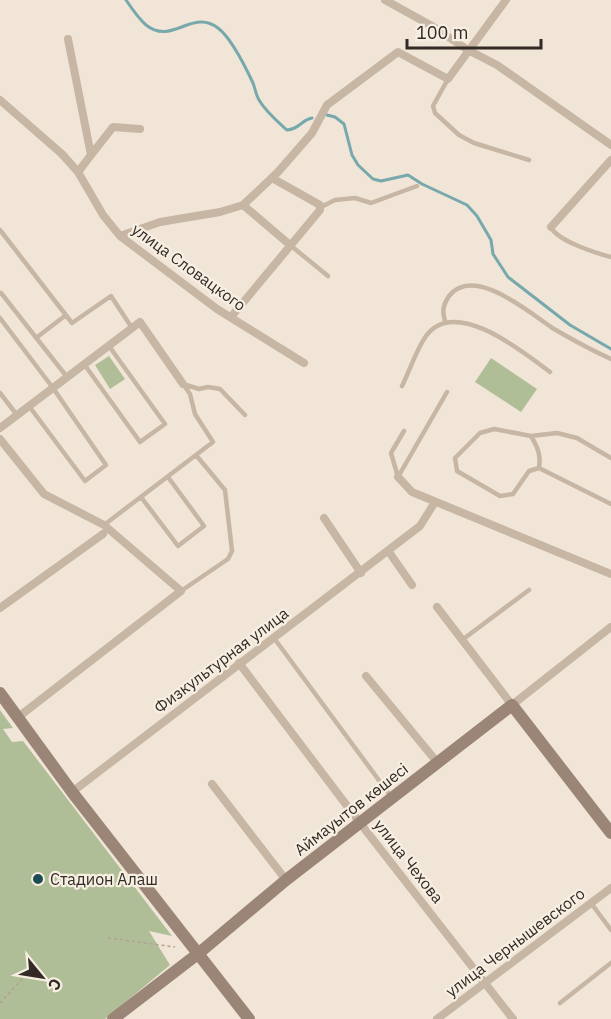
<svg xmlns="http://www.w3.org/2000/svg" width="611" height="1019" font-family="'IBM Plex Sans',sans-serif">
<style>
.green{fill:#b0be98}
.lines{fill:none;stroke-linecap:round;stroke-linejoin:round}
.stream{stroke:#77a8ac;stroke-width:3}
.path{stroke:#b3a08e;stroke-width:1.5;stroke-dasharray:3 3;stroke-linecap:butt}
.lane{stroke:#c7b6a4;stroke-width:4.5}
.street{stroke:#c7b6a4;stroke-width:8}
.secondary{stroke:#9b8576;stroke-width:12}
.poi-dot{fill:#1c4d53;stroke:#f8efe3;stroke-width:2}
.labels{text-anchor:middle;dominant-baseline:central;stroke-width:4.5;stroke-linejoin:round;paint-order:stroke}
.street-label{font-size:16px;fill:#332a25;stroke:#f8efe3}
.poi-label{font-size:16px;fill:#332a25;stroke:#f8efe3;text-anchor:start}
</style>
<rect width="100%" height="100%" fill="#f0e5d7"/>
<path class="green" d="M109,356L125,379L110,389L95,365Z
M491,358L537,389L521,412L475,382Z
M0,710L13,728L3,729L12,742L23,741L172,936L149,931L170,965L105,1019H0Z"/>
<g class="lines">
<path class="stream" d="M126,0C132,9 138,18 146,25C172,46 192,8 218,28C231,38 246,68 253,83C255,88 256,95 259,100C266,112 277,121 287,130C300,129 301,120 312,118
M327,115L335,117L344,124L352,155L358,165L373,179L381,181L408,175L422,184L467,205L477,216L491,240L493,254L508,277L570,325L611,349"/>
<path class="path" d="M108,938L175,947
M0,1003L23,978"/>
<path class="lane" d="M448,79L433,106L435,113L459,135L474,143L529,160
M321,207L335,200L355,198L371,203L417,186
M551,227C557,241 596,253 611,257
M0,230L72,323L111,296L132,328
M290,245L328,276
M1,293L67,377
M0,318L53,388L106,465L85,481L29,406
M445,321C442,311 443,305 449,296C474,264 531,314 554,329C573,340 591,350 611,359
M36,338L66,315
M84,364L140,442L165,424L109,346
M183,384L199,389L208,387L220,389L245,415
M402,386C410,370 416,350 426,336C455,296 523,352 550,372
M0,393L17,415
M531,436C538,448 541,455 539,468
M611,458L577,438L557,433L531,436L494,429L480,433L455,458L457,471L500,496L513,494L529,471L539,468L611,504
M398,477L447,392
M398,477L391,453L404,431
M141,497L178,546L204,526L168,477
M104,525L213,442L195,414L190,394L183,384
M181,591L228,559L232,551L225,490L196,455
M274,638L392,798
M462,640L529,590
M591,903L611,930
M560,1003L611,963"/>
<path class="street" d="M385,0L432,26L468,50L497,65L611,145
M68,39L91,155L78,172
M0,100L62,154L78,172L103,215L120,236L217,309L304,363
M91,155L113,127L140,129
M243,205L290,245
M551,227L611,160
M120,236L160,222L220,212L243,205L278,172L312,133L327,105L398,52L448,79L506,0
M231,317L320,210V205L272,178
M0,428L140,322L183,384
M0,439L44,494L104,525L181,591L17,718
M398,477L412,492L611,574
M324,518L361,573
M389,552L412,585
M437,607L512,705L611,627
M0,608L103,534
M239,663L360,823L513,1019
M366,676L437,762
M212,784L286,880
M72,792L420,526L435,502
M437,1019L611,888"/>
<path class="secondary" d="M0,693L72,792L249,1019
M113,1019L199,953L286,880L512,705L611,833"/>
</g>
<circle class="poi-dot" cx="38" cy="879" r="6"/>
<g class="labels">
<g class="street-label">
<text transform="translate(189 267) rotate(36)">улица Словацкого</text>
<text transform="translate(221 660) rotate(-37)">Физкультурная улица</text>
<text transform="translate(351 809) rotate(-38)">Аймауытов көшесі</text>
<text transform="translate(409 861) rotate(52)">улица Чехова</text>
<text transform="translate(515 942) rotate(-37)">улица Чернышевского</text>
</g>
<g class="poi-label">
<text x="50" y="879">Стадион Алаш</text>
</g>
</g>
<g transform="translate(42 977) rotate(120)" stroke="#f8efe3" stroke-width="4.5" paint-order="stroke">
<path d="M0-4.5L10 22L0 15L-10 22Z" fill="#332a25"/>
<text y="-9" font-size="16" font-weight="bold" text-anchor="middle" fill="#332a25">С</text>
</g>
<path d="M407 39v9h134v-9" fill="none" stroke="#332a25" stroke-width="3"/>
<text x="416" y="39" font-size="18" fill="#332a25" stroke="#f8efe3" stroke-width="4.5" paint-order="stroke">100 m</text>
</svg>
